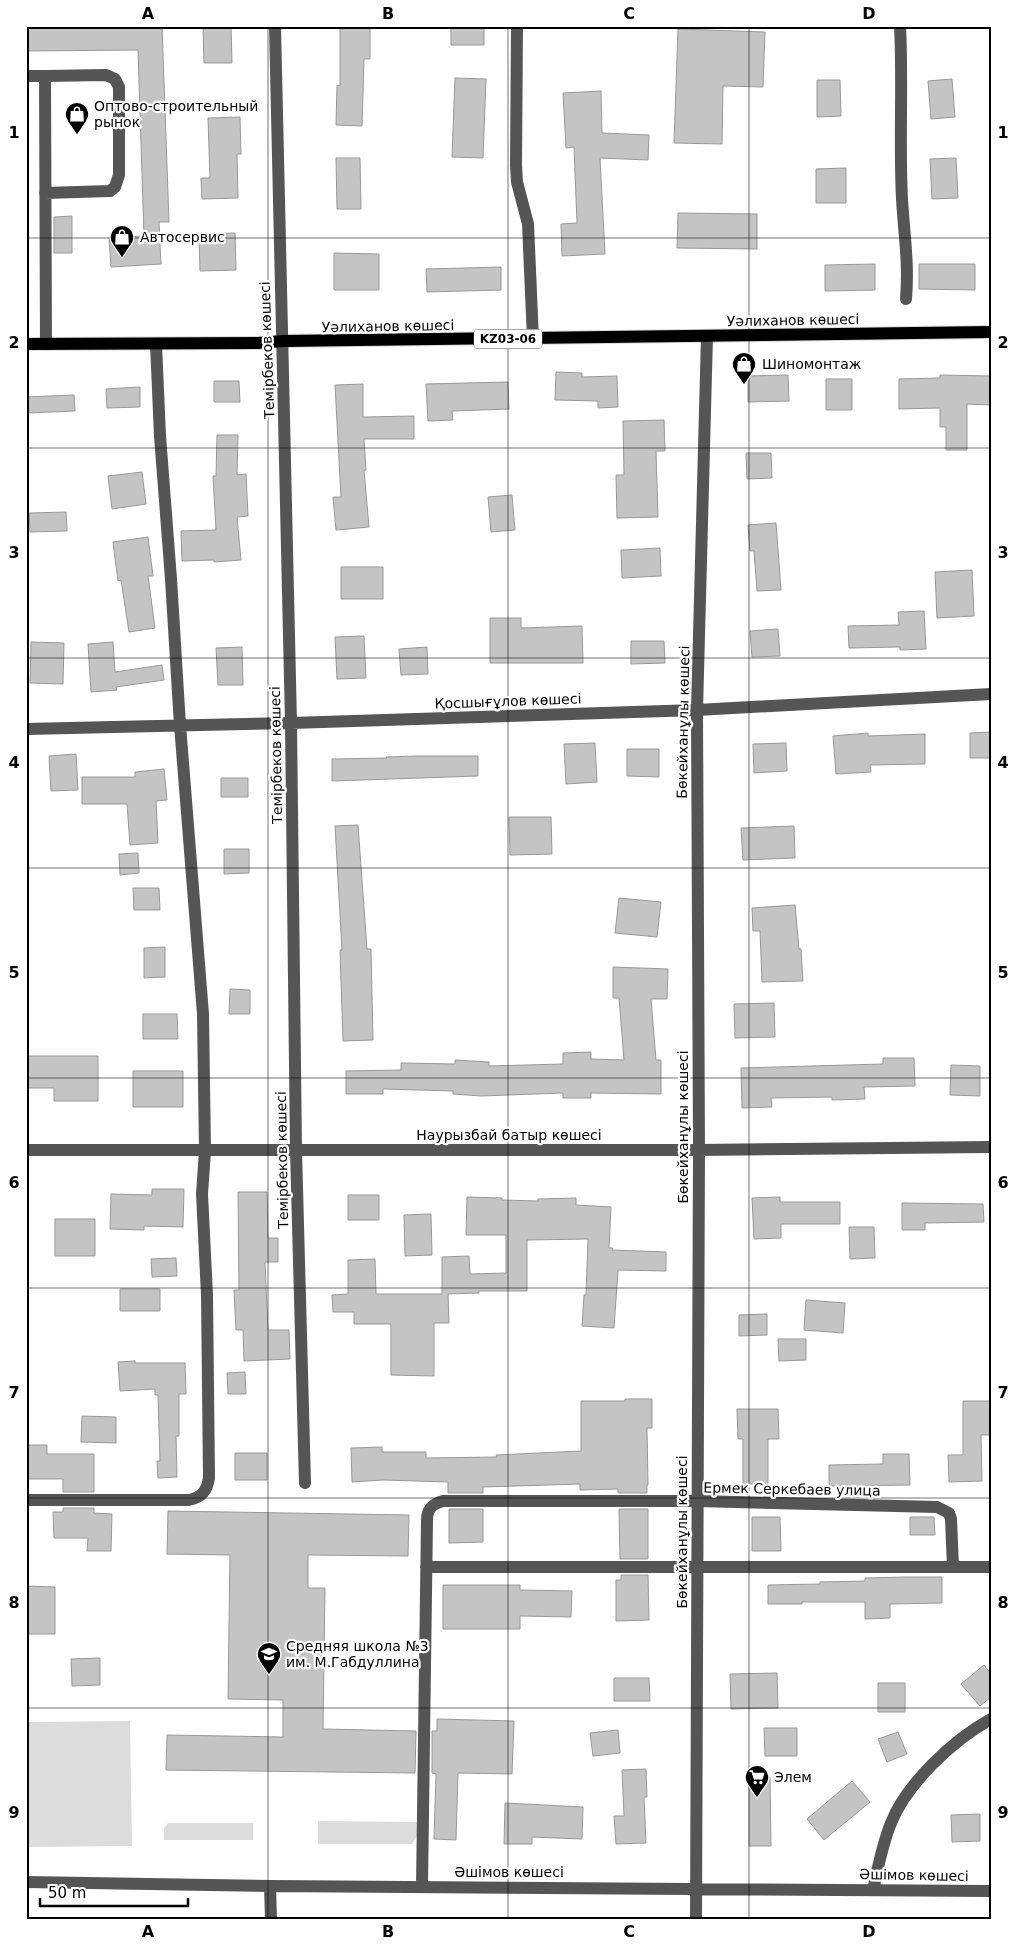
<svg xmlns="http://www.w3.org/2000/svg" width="1017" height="1945" font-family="'DejaVu Sans',sans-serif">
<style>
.green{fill:#dcdcdc}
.building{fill:#c4c4c4;stroke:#999}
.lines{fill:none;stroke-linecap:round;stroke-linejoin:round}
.major-casing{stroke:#dbdbdb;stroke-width:14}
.minor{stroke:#555;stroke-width:12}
.major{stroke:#000;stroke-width:12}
.grid{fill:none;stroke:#000;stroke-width:1;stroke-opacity:0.55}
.labels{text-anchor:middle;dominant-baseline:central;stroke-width:4.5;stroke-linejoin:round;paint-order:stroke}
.shield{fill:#fff;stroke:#4c4c4c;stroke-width:1}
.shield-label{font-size:12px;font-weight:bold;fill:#000}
.poi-label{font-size:14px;fill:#000;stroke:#fff;text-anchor:start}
.street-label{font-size:14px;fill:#000;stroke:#fff}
.neatline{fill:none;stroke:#000;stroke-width:2}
.grid-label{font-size:16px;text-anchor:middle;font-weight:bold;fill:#000}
</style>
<rect width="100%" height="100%" fill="#fff"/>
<path class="green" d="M130,1721L132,1846L26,1847V1722Z
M318,1821L420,1822V1831L412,1844H318Z
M168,1823H253V1840H164V1829Z"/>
<path class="building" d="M26,26H162L169,222H159L161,264L111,267L109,238L144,236L138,50L26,51Z
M231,26L232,63H204L203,27Z
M340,26H370V59H364L362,126L336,125L337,85L340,86Z
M451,26H484V45H451Z
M678,29L765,32L763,87L723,86L722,144L674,143Z
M455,78L486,79L483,158L452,157Z
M952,79L955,117L931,119L928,81Z
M817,80H840L841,116L817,117Z
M601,91L602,133L649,135L648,160L600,158L605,254L562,256L561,224L577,223L574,147L566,148L563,93Z
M240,117L241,154H237L238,198L202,199L201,178H210L208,118Z
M336,158H360L361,209H337Z
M956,158L958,198L932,199L930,159Z
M846,168V203H816V169Z
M678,213L757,214V249L677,248Z
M72,216V253H54V217Z
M235,233L236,270L200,271L199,234Z
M334,253L379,254V290H334Z
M875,264V290L825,291V265Z
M919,264H975V290L919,289Z
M501,267V290L427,292L426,269Z
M556,372L582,373V377L617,376L618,407L598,408V401L555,400Z
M788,375L789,401L748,402V376Z
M940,375L991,376V405L967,404V450H946V427H940V408L899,409V379L940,378Z
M826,379H852V410H826Z
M214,381H239L240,402H214Z
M508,382L509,409L452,411L453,420L428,421L426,384Z
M363,384V417L414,416V439H364L366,470H364L369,527L336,530L333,497H341L335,385Z
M140,387V407L107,408L106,389Z
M74,395L75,411L27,413L26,397Z
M664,420L665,451H656L658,517L617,518L616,475H624L623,421Z
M217,435H238L237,475L246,474L248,516L237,517L241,560L214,562V560L182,561L181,531L216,530L213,476H216Z
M746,453H771L772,478L747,479Z
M142,472L146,504L112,509L108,476Z
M512,495L515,530L491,532L488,497Z
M66,512L67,531L30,532L29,513Z
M776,523L781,590L757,591L754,551H750L748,525Z
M148,537L153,576H148L155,628L129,632L121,580L118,581L113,542Z
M660,548L661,576L622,578L621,550Z
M341,567H383V599H341Z
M972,570L974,616L937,618L935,572Z
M924,611L926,649L900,650V647L849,648L848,626L899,625L898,612Z
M490,618H521V628L582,626L583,663H490Z
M778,629L780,656L752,657L750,631Z
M364,636L366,678L337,679L335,637Z
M631,641H664L665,663L631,664Z
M31,642L64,643L63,684L30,683Z
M113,642L115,672L162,665L164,680L116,687L117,690L91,692L88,644Z
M242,647L243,685H218L216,648Z
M427,647L428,674L401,675L399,649Z
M991,732V758H970V733Z
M868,733V736L925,734V764L870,765L871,772L836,774L833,736Z
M595,743L597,782L566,784L564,744Z
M786,743L787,771L754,773L753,744Z
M627,749H659V777L627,776Z
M76,754L78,790L51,791L49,756Z
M417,756H478V776L332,781V759L387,758L386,757Z
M164,769L167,800L156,801L158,843L130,845L127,804H82V777H135V772Z
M221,778H248V797H221Z
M509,817H551L552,854L510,855Z
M358,825L367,949H371L373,1040L343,1041L340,950H342L335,826Z
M794,826L795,858L743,860L741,828Z
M224,849H249V873L224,874Z
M138,853L139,873L120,875L119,854Z
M133,888H159L160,910H134Z
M619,898L661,902L657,937L615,933Z
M795,905L799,949H801L803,981L762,982L760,931H753L752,908Z
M165,947V977L144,978V948Z
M613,967L668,969L667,999H651L656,1060H661V1094L591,1093V1098H563V1093L481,1096L453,1094V1091L383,1089V1094H346V1071L401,1070V1063L455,1064V1060L489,1062V1066L563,1064V1053L591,1052V1059L624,1060L619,998H613Z
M230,989L250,990V1014H229Z
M774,1003L775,1037L735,1038L734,1004Z
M143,1014H177L178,1039H143Z
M26,1056H98V1101H54V1088H26Z
M883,1058H914L915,1086L864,1087L865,1099L832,1100V1097L771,1098L772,1107L742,1108L741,1068L883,1064Z
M951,1065L980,1066V1096L950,1095Z
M133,1071H183V1107H133Z
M152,1189H184L183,1227L144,1226V1230L110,1229L111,1194L152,1195Z
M238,1192H267L268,1238H278V1262H265L268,1330H289L290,1359L244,1361L243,1330H236L234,1290H239Z
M348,1195H379V1220H348Z
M467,1197L502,1198V1200L538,1201V1199L576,1198V1205L611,1207L609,1248H613L612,1250L666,1252V1271L618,1270L614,1328L582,1326L584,1295H586L588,1239L527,1240V1291H479V1293L448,1294L449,1323H434V1376L391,1375V1324H354V1312H333L332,1295L348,1294V1260L375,1259L376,1294H442V1257L469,1256L470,1274L506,1273V1235H466Z
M780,1197V1202H840V1224H781V1238L754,1239L752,1198Z
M902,1203L983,1204L984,1222L925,1223V1230H902Z
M431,1214L432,1255L405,1256L404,1215Z
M55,1219H95V1256H55Z
M849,1227H874L875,1258L850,1259Z
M176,1258L177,1276L152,1277L151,1259Z
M120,1289H160V1311H120Z
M806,1300L845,1303L843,1333L804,1330Z
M767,1314V1335L739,1336V1315Z
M778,1339H806V1360L779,1361Z
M135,1361V1363H185L186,1394H179V1436H176L177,1477L158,1478L157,1461H160L158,1395H155V1389L120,1391L118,1362Z
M245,1372L246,1394H228L227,1373Z
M625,1399H652V1428H647L648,1485H647V1493H618V1489L580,1490V1484L483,1487V1493H448V1482L383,1480L352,1482L351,1448L382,1447V1452H426V1458L497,1457L496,1455L581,1451V1401H625Z
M963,1401H991V1435H981L982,1481L949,1482L948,1455H963Z
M737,1409H778L779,1439H768V1484H743V1439H738Z
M82,1416L116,1417V1443L81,1442Z
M26,1445H47V1454H94V1492H63V1479H26Z
M235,1453H267V1480H235Z
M883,1454H909L910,1485L829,1486V1465L883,1464Z
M63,1508H94V1513L112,1514L111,1551H87L88,1538H54L53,1512H63Z
M449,1509H483V1542L449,1543Z
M619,1509H648V1559H620Z
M168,1511L409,1515L408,1556L308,1555V1588H325L323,1729L416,1731L415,1773L166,1770L167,1735L283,1737V1700L228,1699L230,1555L167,1554Z
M752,1517H780L781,1551H752Z
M910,1517H934L935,1535H910Z
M621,1575H648L649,1620L616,1621V1580H621Z
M906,1577H942V1603L890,1604V1618L865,1619V1602H802V1604H768V1585L820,1584V1582L865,1581V1578Z
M443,1585H520V1590L572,1591L571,1617L520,1616V1629H443Z
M26,1586L55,1587V1634H26Z
M100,1658V1685L72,1686L71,1659Z
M984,1665L991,1674V1697L980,1706L961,1684Z
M777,1673L778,1708L731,1709L730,1674Z
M614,1678H649L650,1701H614Z
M878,1683H905V1712H878Z
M437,1719L514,1721L512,1774L458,1773L456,1840L434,1839L436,1774L432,1773V1731H437Z
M764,1728H797V1756H765Z
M618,1730L620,1753L593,1756L590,1733Z
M898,1732L907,1754L887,1762L878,1739Z
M646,1769L647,1797H644L646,1843L616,1844L614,1816H624L622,1770Z
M749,1777H770L771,1846H749Z
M852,1781L870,1802L824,1840L807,1819Z
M505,1803L583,1807L582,1839L532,1837V1844H504Z
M980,1814V1841L952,1842L951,1815Z"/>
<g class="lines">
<g class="major-casing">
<path id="major" d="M26,344L258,343L283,341L991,332"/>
</g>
<path class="minor" d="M275,26L291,723L296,1150L305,1483
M517,26L516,165L517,182L528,224L533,339
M900,26C903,84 899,142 902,199C904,234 909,263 906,299
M26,76H45L46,344
M45,76L106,75L115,79L119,87V175L115,187L110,191L45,193
M26,729L291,723L697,710L991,694
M26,1150H699L991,1147
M26,1500H189C202,1497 207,1491 209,1478L207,1295L202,1194L205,1151L203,1014L180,725L171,579L160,436L156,344
M426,1567H953
M26,1882L270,1886L991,1891
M270,1886L271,1919
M422,1887L427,1520C427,1509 432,1504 443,1501H697L937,1507L949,1513L951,1519L953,1567H991
M873,1890C878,1868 882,1845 891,1823C907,1783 953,1740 991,1719
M696,1919L699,1150L697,710L707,336"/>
<use href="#major" class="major"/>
</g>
<path class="grid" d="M268,26V1919M508,26V1919M749,26V1919M26,238H991M26,448H991M26,658H991M26,868H991M26,1078H991M26,1288H991M26,1498H991M26,1708H991"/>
<defs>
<g id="shop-pin" transform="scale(1.25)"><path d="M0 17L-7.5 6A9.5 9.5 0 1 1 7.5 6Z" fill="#000" stroke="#fff"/><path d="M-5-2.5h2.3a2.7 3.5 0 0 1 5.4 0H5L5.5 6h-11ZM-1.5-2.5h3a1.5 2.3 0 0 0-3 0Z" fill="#fff"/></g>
<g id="school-pin" transform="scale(1.25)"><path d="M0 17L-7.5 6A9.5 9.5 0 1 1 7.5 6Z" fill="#000" stroke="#fff"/><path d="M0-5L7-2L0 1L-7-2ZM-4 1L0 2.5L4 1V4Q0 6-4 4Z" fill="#fff"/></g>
<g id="supermarket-pin" transform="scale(1.25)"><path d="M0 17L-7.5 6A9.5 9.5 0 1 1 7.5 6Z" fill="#000" stroke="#fff"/><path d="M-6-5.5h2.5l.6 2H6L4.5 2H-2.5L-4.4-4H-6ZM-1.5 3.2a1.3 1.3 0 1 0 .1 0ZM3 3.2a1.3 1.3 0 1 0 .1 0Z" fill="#fff"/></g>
</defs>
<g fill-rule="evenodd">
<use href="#shop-pin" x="77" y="114"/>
<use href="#shop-pin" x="122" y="237"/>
<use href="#shop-pin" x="744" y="364"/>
<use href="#school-pin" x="269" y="1654"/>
<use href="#supermarket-pin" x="757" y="1777"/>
</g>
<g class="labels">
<rect class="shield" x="474" y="329.5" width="68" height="19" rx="4"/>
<g class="shield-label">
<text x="508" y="339">KZ03-06</text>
</g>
<g class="poi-label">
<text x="94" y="106">Оптово-строительный<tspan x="94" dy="16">рынок</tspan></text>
<text x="140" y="237">Автосервис</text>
<text x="762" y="364">Шиномонтаж</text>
<text x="286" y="1646">Средняя школа №3<tspan x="286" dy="16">им. М.Габдуллина</tspan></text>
<text x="774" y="1777">Элем</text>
</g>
<g class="street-label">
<text transform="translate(793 320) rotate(-1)">Уәлиханов көшесі</text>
<text transform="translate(388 326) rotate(-1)">Уәлиханов көшесі</text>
<text transform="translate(267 350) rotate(-92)">Темірбеков көшесі</text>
<text transform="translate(508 701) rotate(-2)">Қосшығұлов көшесі</text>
<text transform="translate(683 722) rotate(-89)">Бөкейханұлы көшесі</text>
<text transform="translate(276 755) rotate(-91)">Темірбеков көшесі</text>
<text transform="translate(683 1127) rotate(-90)">Бөкейханұлы көшесі</text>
<text x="509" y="1135">Наурызбай батыр көшесі</text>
<text transform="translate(282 1160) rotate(-91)">Темірбеков көшесі</text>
<text transform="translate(792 1489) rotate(1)">Ермек Серкебаев улица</text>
<text transform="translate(682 1532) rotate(-90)">Бөкейханұлы көшесі</text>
<text x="509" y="1872">Әшімов көшесі</text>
<text transform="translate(914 1875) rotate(1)">Әшімов көшесі</text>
</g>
</g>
<rect width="1017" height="1945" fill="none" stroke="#ffffff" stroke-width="55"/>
<path d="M40 1898v8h148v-8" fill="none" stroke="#000000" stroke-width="2.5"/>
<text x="48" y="1898" font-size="15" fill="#000000" stroke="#ffffff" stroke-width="4" paint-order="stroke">50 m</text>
<rect x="28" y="28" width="962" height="1890" class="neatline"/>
<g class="grid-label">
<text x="148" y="19">A</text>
<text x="388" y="19">B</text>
<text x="629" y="19">C</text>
<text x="869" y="19">D</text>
<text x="14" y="138">1</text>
<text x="1003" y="138">1</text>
<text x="14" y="348">2</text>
<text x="1003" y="348">2</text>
<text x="14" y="558">3</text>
<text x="1003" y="558">3</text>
<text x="14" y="768">4</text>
<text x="1003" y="768">4</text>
<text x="14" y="978">5</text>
<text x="1003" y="978">5</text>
<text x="14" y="1188">6</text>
<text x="1003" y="1188">6</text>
<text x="14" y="1398">7</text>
<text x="1003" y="1398">7</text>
<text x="14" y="1608">8</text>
<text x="1003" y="1608">8</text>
<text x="14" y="1818">9</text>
<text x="1003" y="1818">9</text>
<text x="148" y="1937">A</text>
<text x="388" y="1937">B</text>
<text x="629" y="1937">C</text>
<text x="869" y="1937">D</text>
</g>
</svg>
